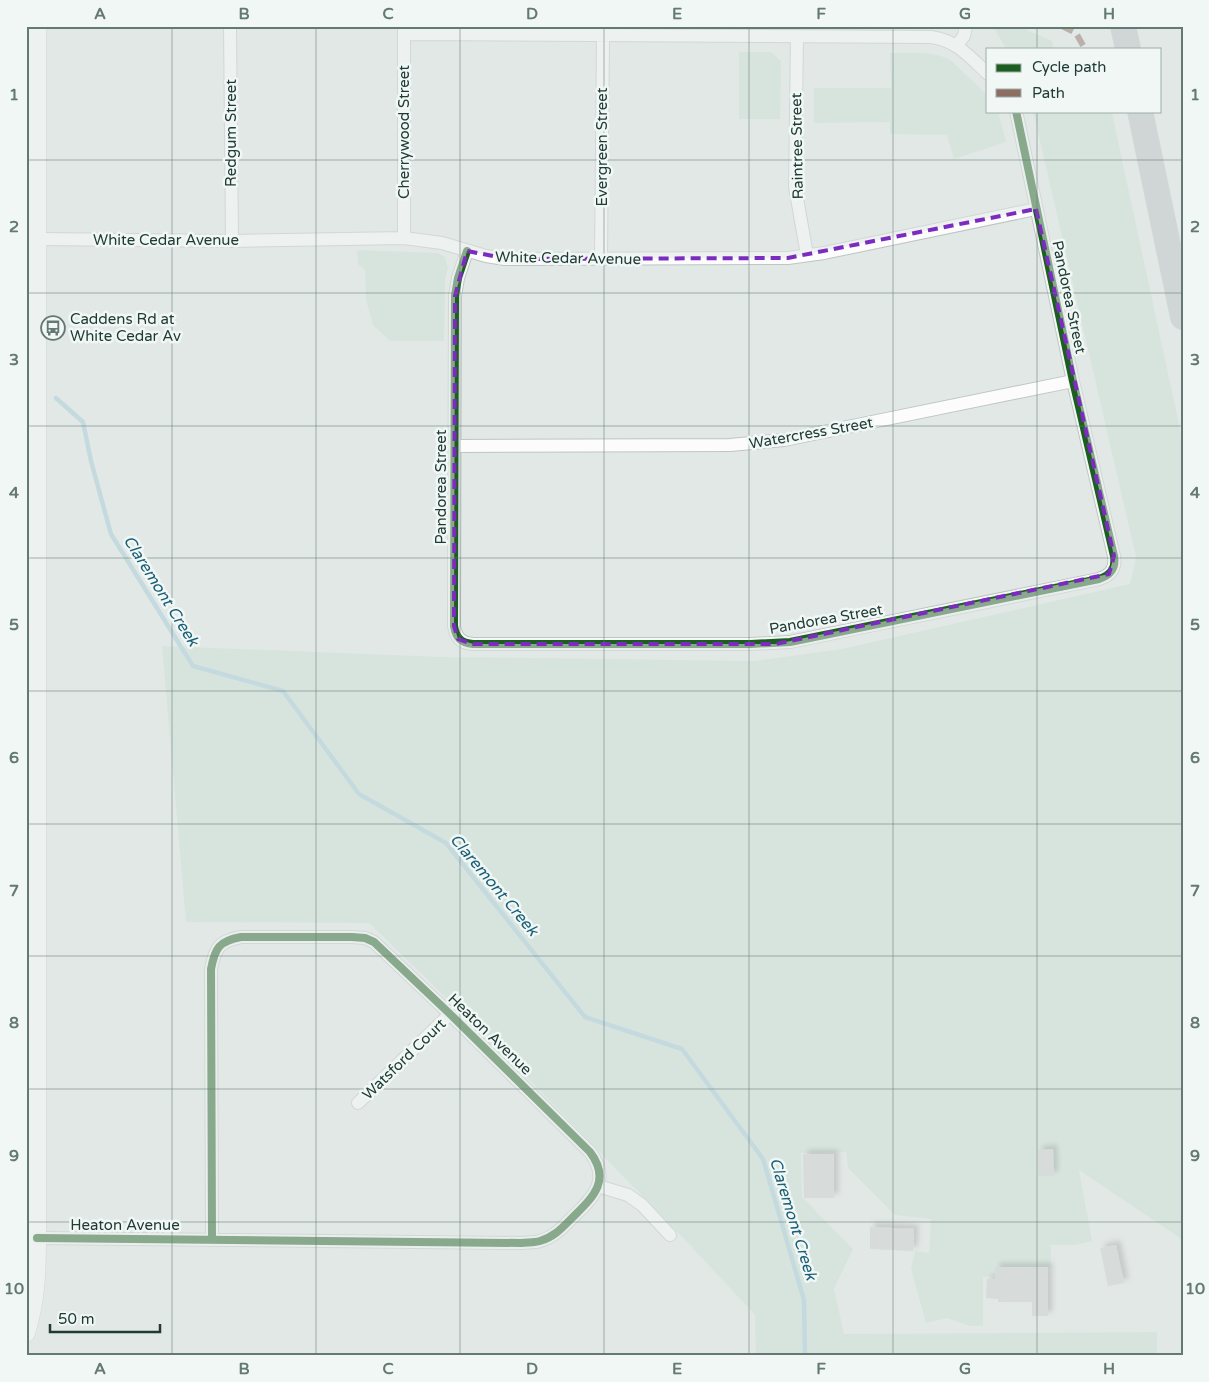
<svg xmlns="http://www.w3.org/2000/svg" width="1209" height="1382" font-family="'Varela Round',sans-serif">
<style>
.green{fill:#cbe1d4}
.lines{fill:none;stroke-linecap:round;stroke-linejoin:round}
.stream{stroke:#a2cbd7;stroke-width:4.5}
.building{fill:#c9cfcd;filter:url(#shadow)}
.street-casing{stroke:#bfc5c3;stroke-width:14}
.secondary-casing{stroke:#bec5c3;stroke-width:19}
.highway-casing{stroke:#bbc5c3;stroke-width:26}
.street{stroke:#fbfcfb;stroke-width:12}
.secondary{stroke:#fbfcfb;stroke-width:18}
.highway{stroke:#b9c2c1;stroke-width:24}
.quiet{stroke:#8d6e63;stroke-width:6;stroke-dasharray:12 6;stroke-linecap:butt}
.cycleway-casing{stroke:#f0f7f4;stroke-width:11}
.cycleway{stroke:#1b5e20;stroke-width:8}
.marked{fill:none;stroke:#7b2cbf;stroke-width:4;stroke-dasharray:10 6;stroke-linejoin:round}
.grid{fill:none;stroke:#647874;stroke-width:1;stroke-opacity:0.55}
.labels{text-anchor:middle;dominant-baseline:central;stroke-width:5;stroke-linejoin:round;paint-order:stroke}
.street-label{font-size:15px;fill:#203b36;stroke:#f0f7f4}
.poi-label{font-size:15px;fill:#203b36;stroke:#f0f7f4;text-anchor:start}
.water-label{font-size:16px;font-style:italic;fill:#1a5e77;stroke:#f0f7f4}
.neatline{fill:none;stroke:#647874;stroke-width:2}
.grid-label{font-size:16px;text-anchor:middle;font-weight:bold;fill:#647874}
</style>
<defs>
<filter id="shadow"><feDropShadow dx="4.5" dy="-4.5" stdDeviation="2.5" flood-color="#0004"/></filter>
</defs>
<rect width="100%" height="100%" fill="#e2e8e6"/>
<path class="green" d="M993,26H1018L1052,41L1054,49H1006Z
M739,52H771L781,61L780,119H739Z
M890,53C911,53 934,50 952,61L988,96V111H998L1006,142L954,159L947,135L890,134V122L814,123V88H891Z
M1033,111L1112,113L1183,443V1240L1079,1170L1092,1241L1075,1245H1051V1267H995V1276L983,1277V1326H970L947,1318L926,1323L911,1269L915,1251L929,1253L931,1219L895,1215L848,1168L846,1152L801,1153L802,1197L853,1249L834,1289L844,1334L1157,1332V1356H756L755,1315L686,1241L506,1056L369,923L186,922L162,646L443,657L754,661L842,649L1130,584L1136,557Z
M357,250L438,253L445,257L448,268L445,279L444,341H390L373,325L366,300L365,270L358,264Z"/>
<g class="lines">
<path class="stream" d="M56,398L83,422L91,461L111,534L193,666L283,691L359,794L446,843L585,1017L682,1049L763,1159L804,1300L805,1356"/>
</g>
<path class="building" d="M1053,1149L1054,1176H1038V1150Z
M803,1154H834V1198H804Z
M870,1227L914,1229L913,1251L870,1249Z
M1116,1245L1124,1283L1108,1286L1100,1248Z
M995,1267H1048V1316H1032V1302H998V1299L986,1298L987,1279H995Z"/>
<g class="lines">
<g class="street-casing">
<path id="street" d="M230,26L232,241
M404,34L931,37C956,40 970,57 988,74
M797,36L795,187L807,255
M957,45L964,36L966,26
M404,238V26
M38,239L232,241L404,238L442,243L486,256L505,259L788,258L824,253L1036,209
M467,251L458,278L455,296L454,626C456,638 461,643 473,644H751L790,642L1099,579C1111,575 1116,568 1114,556L1073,381L1016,111
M601,259L603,36
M454,446L730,445L784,440L1073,381
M358,1103L450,1014
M598,1186L628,1195L642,1205L670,1235
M37,1238L521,1243C527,1242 534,1243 540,1241C554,1237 562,1228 572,1218C592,1198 612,1181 590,1152L450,1014L374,942L365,938L352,937H241C219,941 215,948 211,969L212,1240"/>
</g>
<g class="secondary-casing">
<path id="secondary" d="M26,1333C36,1301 37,1271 37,1238V26"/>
</g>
<g class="highway-casing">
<path id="highway" d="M1123,26L1128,49
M1140,111L1183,317"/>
</g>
<use href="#street" class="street"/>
<use href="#secondary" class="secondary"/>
<use href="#highway" class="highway"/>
<path class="quiet" d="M1062,26L1076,33L1085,49"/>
<g class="cycleway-casing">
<path id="cycleway" d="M467,251L458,278L455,296L454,626C456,638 461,643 473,644H751L790,642L1099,579C1111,575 1116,568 1114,556L1073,381L1016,111
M37,1238L521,1243C527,1242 534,1243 540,1241C554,1237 562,1228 572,1218C592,1198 612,1181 590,1152L450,1014L374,942L365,938L352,937H241C219,941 215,948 211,969L212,1240"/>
</g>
<use href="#cycleway" class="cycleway"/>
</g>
<path d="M0 0H1209V1382H0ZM1036,209L1114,556L1109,574L776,644H473L458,639L454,626L455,296L467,251L509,259L788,258Z" fill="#e2e8e6" fill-opacity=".55" fill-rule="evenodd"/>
<path class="marked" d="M1036,209L1114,556L1109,574L776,644H473L458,639L454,626L455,296L467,251L509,259L788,258Z"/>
<path class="grid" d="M172,26V1356M316,26V1356M460,26V1356M604,26V1356M749,26V1356M893,26V1356M1037,26V49M1037,111V1356M26,160H1183M26,293H1183M26,426H1183M26,558H1183M26,691H1183M26,824H1183M26,956H1183M26,1089H1183M26,1222H1183"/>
<defs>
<g id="bus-ring" transform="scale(1.25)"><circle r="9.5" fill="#f0f7f4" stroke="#647874" stroke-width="1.5"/><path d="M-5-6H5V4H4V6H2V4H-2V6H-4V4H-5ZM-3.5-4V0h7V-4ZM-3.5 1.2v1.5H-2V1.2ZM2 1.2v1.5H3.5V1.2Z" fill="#647874"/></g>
</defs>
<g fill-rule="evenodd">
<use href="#bus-ring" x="53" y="328"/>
</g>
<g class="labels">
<g class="street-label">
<text transform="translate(404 132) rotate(-90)">Cherrywood Street</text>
<text transform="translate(231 133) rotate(-90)">Redgum Street</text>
<text transform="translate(797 146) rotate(-91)">Raintree Street</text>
<text transform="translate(602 147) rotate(-90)">Evergreen Street</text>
<text x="166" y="240">White Cedar Avenue</text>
<text transform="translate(568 258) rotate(1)">White Cedar Avenue</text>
<text transform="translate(1069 297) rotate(78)">Pandorea Street</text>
<text transform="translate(811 433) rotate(-10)">Watercress Street</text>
<text transform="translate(441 487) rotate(-90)">Pandorea Street</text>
<text transform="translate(826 619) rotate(-10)">Pandorea Street</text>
<text transform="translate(490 1034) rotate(44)">Heaton Avenue</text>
<text transform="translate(404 1059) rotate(-44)">Watsford Court</text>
<text x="125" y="1225">Heaton Avenue</text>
</g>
<g class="poi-label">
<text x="70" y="319">Caddens Rd at<tspan x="70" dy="17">White Cedar Av</tspan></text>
</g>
<g class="water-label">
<text transform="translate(161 591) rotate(58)">Claremont Creek</text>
<text transform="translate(494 885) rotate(50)">Claremont Creek</text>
<text transform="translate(793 1219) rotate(73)">Claremont Creek</text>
</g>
</g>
<rect width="1209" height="1382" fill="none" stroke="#f0f7f4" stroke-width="55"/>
<rect x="986" y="48" width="175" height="65" fill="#f0f7f4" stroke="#9daca8"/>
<rect x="996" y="64" width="25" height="8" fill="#1b5e20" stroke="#9daca8"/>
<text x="1032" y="72" font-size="15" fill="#203b36">Cycle path</text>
<rect x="996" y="89" width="25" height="8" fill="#8d6e63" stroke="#9daca8"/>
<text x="1032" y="98" font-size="15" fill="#203b36">Path</text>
<path d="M50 1324v8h110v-8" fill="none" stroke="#203b36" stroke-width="2.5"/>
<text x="58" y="1324" font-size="15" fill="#203b36" stroke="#f0f7f4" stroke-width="4" paint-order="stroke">50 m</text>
<rect x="28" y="28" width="1154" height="1326" class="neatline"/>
<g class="grid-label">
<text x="100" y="19">A</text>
<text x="244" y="19">B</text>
<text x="388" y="19">C</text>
<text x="532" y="19">D</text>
<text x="677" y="19">E</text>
<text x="821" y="19">F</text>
<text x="965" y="19">G</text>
<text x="1109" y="19">H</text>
<text x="14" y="100">1</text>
<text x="1195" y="100">1</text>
<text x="14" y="232">2</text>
<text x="1195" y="232">2</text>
<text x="14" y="365">3</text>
<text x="1195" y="365">3</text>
<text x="14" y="498">4</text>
<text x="1195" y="498">4</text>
<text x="14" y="630">5</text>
<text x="1195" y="630">5</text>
<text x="14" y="763">6</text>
<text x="1195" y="763">6</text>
<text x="14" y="896">7</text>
<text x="1195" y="896">7</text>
<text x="14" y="1028">8</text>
<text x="1195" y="1028">8</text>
<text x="14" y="1161">9</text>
<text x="1195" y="1161">9</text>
<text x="14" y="1294">10</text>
<text x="1195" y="1294">10</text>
<text x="100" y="1374">A</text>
<text x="244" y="1374">B</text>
<text x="388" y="1374">C</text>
<text x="532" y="1374">D</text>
<text x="677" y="1374">E</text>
<text x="821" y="1374">F</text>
<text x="965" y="1374">G</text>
<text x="1109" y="1374">H</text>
</g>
</svg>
